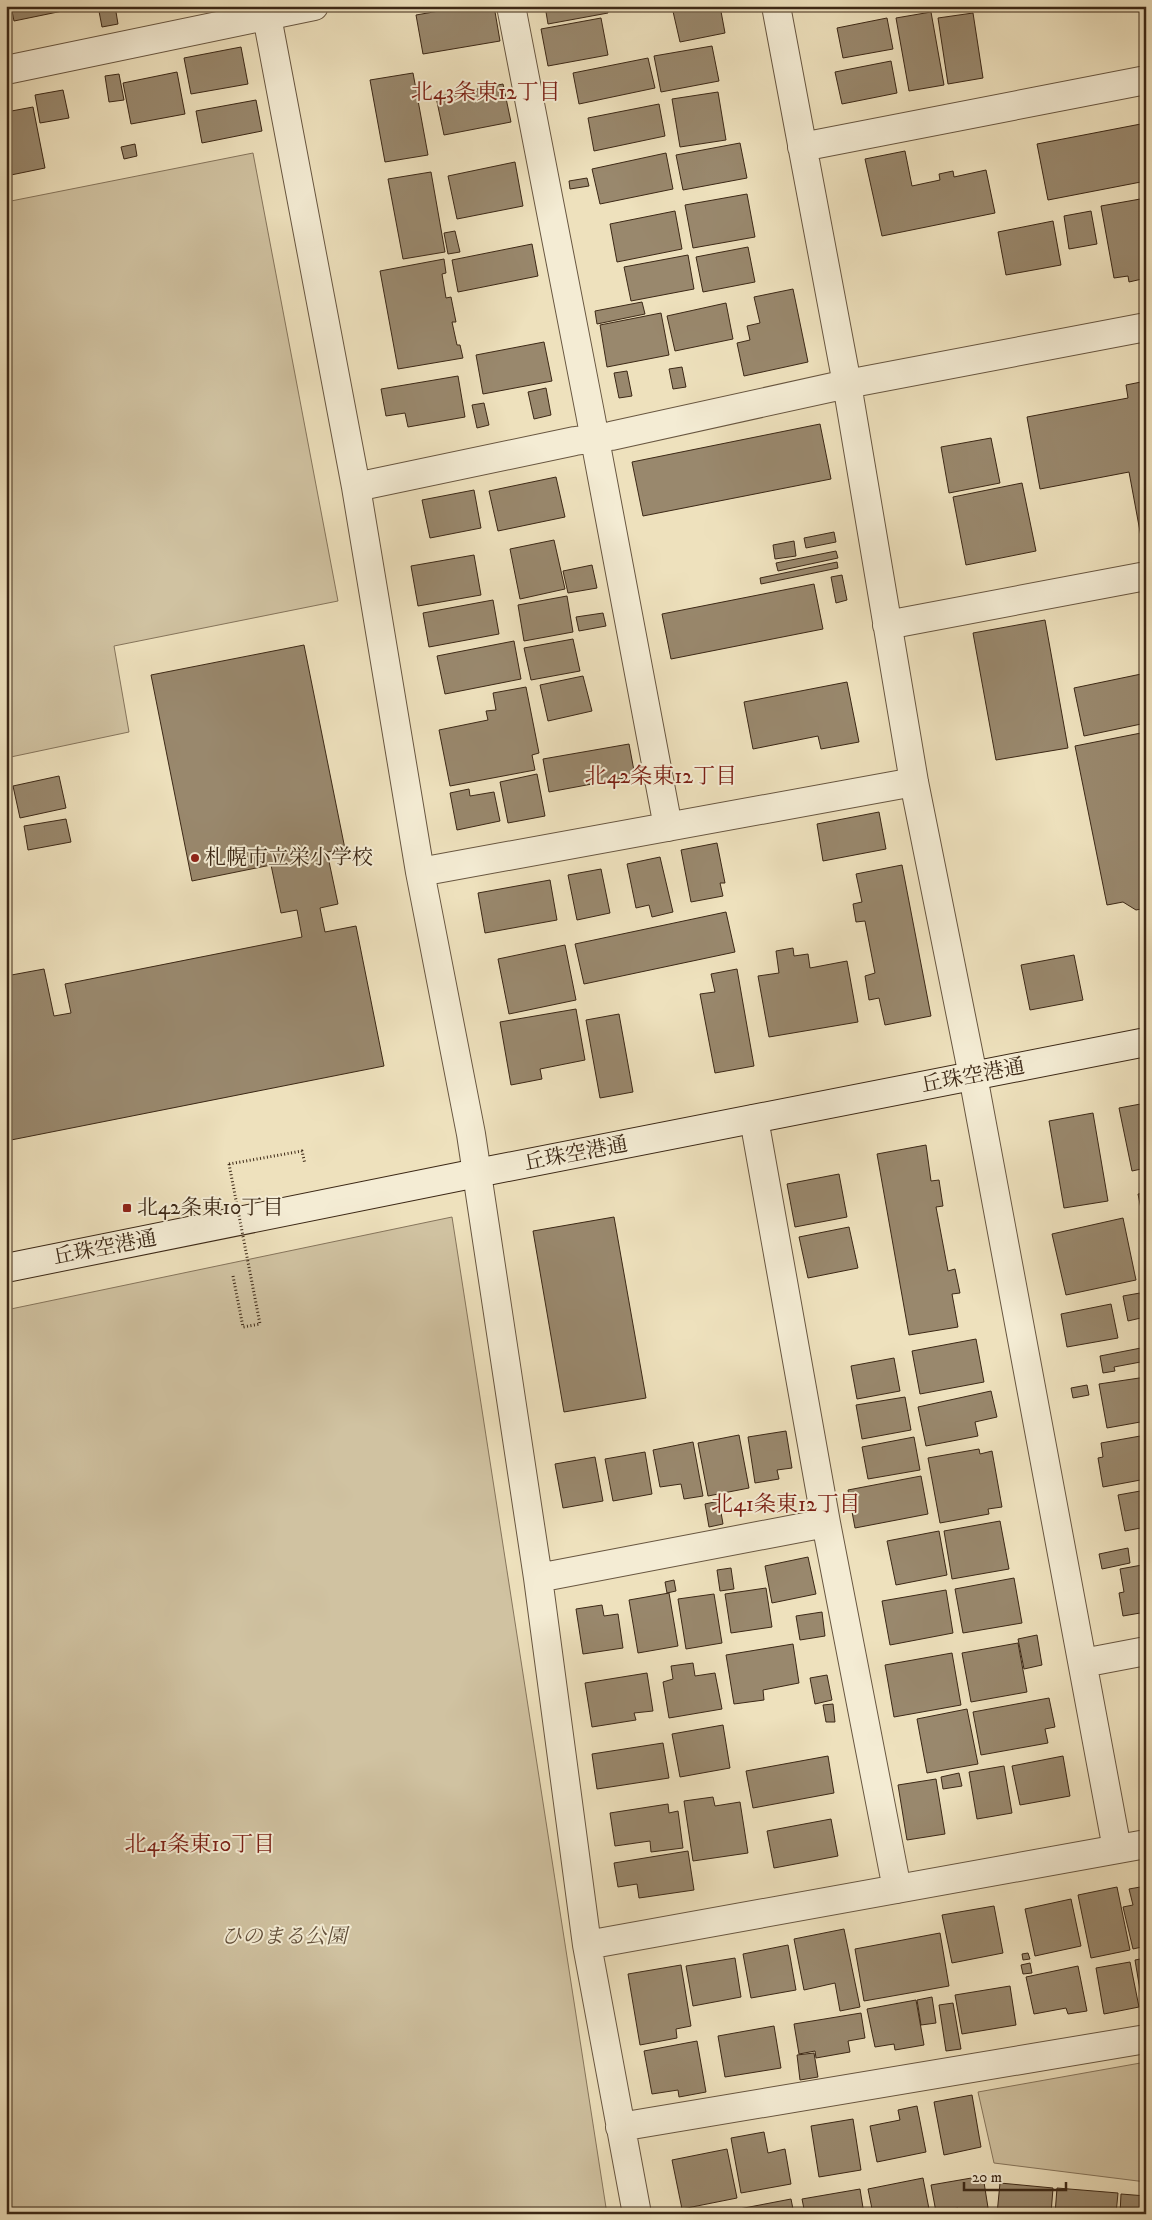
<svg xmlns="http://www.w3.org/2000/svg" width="1152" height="2220" font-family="'IM FELL DW Pica','Noto Serif JP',serif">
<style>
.green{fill:#d0c2a1;stroke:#86755c}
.building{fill:#99886d;stroke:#3c2816}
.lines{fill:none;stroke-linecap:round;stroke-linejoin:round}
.street-casing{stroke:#685640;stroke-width:30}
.secondary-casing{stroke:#3c2816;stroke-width:30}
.path{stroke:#3c2816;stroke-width:3;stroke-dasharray:1 2.5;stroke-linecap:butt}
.street{stroke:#f4ecd4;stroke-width:28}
.secondary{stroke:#f4ecd4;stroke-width:28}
.path-bridge{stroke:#3c2816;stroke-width:3;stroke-dasharray:1 2.5;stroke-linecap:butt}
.poi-dot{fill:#8f2418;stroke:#f4ecd4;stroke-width:2}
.labels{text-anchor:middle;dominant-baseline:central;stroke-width:4;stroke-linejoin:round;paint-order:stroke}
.poi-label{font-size:21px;fill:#3c2816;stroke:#f4ecd4;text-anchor:start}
.street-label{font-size:21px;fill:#3c2816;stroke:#f4ecd4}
.park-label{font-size:21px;font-style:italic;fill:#614e39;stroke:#f4ecd4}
.neighbourhood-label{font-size:22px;fill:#7a1f14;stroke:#f4ecd4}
</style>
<rect width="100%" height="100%" fill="#eee1bd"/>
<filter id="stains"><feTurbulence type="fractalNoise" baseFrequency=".004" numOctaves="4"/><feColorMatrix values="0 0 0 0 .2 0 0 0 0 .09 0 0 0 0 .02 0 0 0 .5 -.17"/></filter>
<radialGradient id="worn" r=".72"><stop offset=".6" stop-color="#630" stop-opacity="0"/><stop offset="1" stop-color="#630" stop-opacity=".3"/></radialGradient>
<path class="green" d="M253,153L338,601L114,646L129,732L6,758V202Z
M452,1217L607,2214H6V1310Z
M1146,2062V2182L994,2163L978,2092Z"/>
<path class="building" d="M11,6H82V7L14,21Z
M98,6H115L118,24L102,27Z
M468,6H494L500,41L423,54L416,15Z
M545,6H607L608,13L548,24Z
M677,6H720L725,33L680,42L672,7Z
M832,6H856L833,11Z
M931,12L944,85L909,91L896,18Z
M973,13L983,78L948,84L938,18Z
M601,18L608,55L548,66L541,29Z
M887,18L893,49L843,58L837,28Z
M712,46L719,81L661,92L654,56Z
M241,47L248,84L191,94L184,58Z
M648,58L655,88L579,104L573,73Z
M891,61L897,93L842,104L835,72Z
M177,72L185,114L131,124L123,83Z
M413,73L428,155L385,162L370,80Z
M119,74L124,100L109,102L105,76Z
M503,84L511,122L444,135L436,97Z
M63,90L69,118L40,123L35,95Z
M718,92L726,140L680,147L672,99Z
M256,100L262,131L202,143L196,111Z
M659,104L665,136L594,151L588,118Z
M33,107L45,168L6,176V112Z
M1146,123V181L1048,200L1037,144Z
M740,143L747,178L683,190L676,155Z
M135,144L137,156L124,159L121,147Z
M905,151L912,186L940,180L939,174L953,171L954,177L986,170L995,213L882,236L865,159Z
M666,153L673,189L600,204L592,169Z
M515,162L523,206L457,219L448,176Z
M431,172L445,252L403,259L388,179Z
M587,178L589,186L570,189L569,181Z
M747,194L755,237L693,248L685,205Z
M1146,198V260L1142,261L1144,275H1141L1142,279L1129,282L1128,276L1114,278L1101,206Z
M675,211L682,249L617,262L610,224Z
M1091,211L1097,244L1069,249L1064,216Z
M1053,221L1061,265L1006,275L998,232Z
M455,231L460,252L448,254L444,233Z
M532,244L538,276L458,292L452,260Z
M748,247L755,282L703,292L696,257Z
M688,255L694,289L631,301L624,267Z
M444,259L446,273L442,274L446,298L451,297L456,322H452L457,345H460L463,358L398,369L380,271Z
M793,289L808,362L744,376L737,343L750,340L747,326L760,323L754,297Z
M642,302L645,314L597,324L595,311Z
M726,303L733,339L675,351L667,316Z
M661,313L669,355L607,367L600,325Z
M544,342L552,381L483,394L476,355Z
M682,367L686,387L673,389L669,369Z
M627,371L632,396L619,398L614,373Z
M458,376L465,417L408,427L405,413L386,416L381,389Z
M1146,381V552L1144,553L1129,472L1040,489L1027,417L1128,398L1126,385Z
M546,388L551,415L534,419L528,392Z
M484,403L489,425L477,428L472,405Z
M820,424L831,479L643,516L632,462Z
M991,438L1000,483L949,493L941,447Z
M556,477L565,517L498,531L489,491Z
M1022,483L1036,551L966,565L953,497Z
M474,490L481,528L430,538L422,500Z
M834,532L836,542L806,548L804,538Z
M554,540L565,589L520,599L510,549Z
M794,541L796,556L775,559L773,545Z
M836,551L838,558L778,571L776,563Z
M474,555L481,595L418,606L411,566Z
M837,562L838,568L761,584L760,578Z
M592,565L597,588L568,593L563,571Z
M842,575L847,600L836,603L831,577Z
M814,584L823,629L671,659L662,614Z
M567,596L573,632L524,641L518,605Z
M493,600L499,634L429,647L423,613Z
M603,613L606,626L579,631L576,617Z
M1045,620L1068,748L996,760L973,633Z
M573,639L580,671L531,680L524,648Z
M514,641L521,679L445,694L437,656Z
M304,645L345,849L327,852L338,904L320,908L325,932L356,926L384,1066L6,1141V976L44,969L54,1016L71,1013L65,984L302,937L297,910L281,913L271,865L192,881L151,675Z
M1146,673V723L1084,736L1074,688Z
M583,676L592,711L548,721L540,685Z
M847,682L859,742L821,749L818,736L753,749L744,702Z
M526,687L539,753L532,755L535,770L450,786L439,730L488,720L486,711L496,710L493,693Z
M1146,732V908L1136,910L1123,902L1107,905L1075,746Z
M629,744L635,776L549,792L543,759Z
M537,774L545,816L508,823L500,782Z
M59,776L66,808L20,818L13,786Z
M469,789L470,796L494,792L500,821L457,830L450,793Z
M879,812L886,849L823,861L817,824Z
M66,819L71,842L28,850L24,826Z
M717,843L725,883H720L723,896L691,902L681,850Z
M660,857L673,912L652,917L649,905L636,908L627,864Z
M902,865L931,1016L885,1025L879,998L869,1000L865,976L875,973L865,921L856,922L853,904L862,902L856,874Z
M601,869L610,913L577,920L568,875Z
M550,880L557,920L485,933L478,893Z
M726,912L735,952L584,984L575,944Z
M565,945L576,1000L509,1014L498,959Z
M793,948L794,956L808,954L810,968L847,961L858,1022L769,1037L758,976L779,973L776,951Z
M1074,955L1083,1000L1030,1010L1021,965Z
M737,969L754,1066L715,1073L700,994L715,992L711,974Z
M576,1009L585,1060L540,1069L542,1079L511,1085L500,1022Z
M619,1014L633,1092L600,1098L586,1020Z
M1146,1103V1168L1132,1171L1119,1108Z
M1093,1113L1108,1201L1064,1208L1049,1121Z
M926,1145L931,1181L939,1180L943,1206L936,1207L948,1271L955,1269L960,1293L952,1294L958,1327L909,1335L877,1154Z
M839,1174L847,1217L795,1227L787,1184Z
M1146,1193V1233L1138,1194Z
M614,1217L646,1398L564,1412L533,1231Z
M1123,1218L1136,1280L1066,1295L1052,1234Z
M849,1227L858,1268L808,1278L799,1237Z
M1140,1293L1145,1317L1128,1321L1123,1296Z
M1111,1304L1118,1338L1067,1347L1061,1314Z
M976,1339L984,1382L920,1394L912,1351Z
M1146,1347V1361L1114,1367L1115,1371L1103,1373L1100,1356Z
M894,1358L900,1391L857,1399L851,1366Z
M1146,1377V1421L1107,1428L1099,1384Z
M1087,1385L1089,1395L1073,1398L1071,1388Z
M991,1391L997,1417L975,1422L978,1436L926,1446L918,1407Z
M905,1397L911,1430L862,1439L856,1405Z
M786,1431L792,1468L777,1470L779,1479L755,1483L748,1437Z
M739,1435L749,1488L708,1496L698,1443Z
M1146,1435V1479L1103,1487L1098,1458L1103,1457L1101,1443Z
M914,1437L920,1470L868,1479L862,1447Z
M693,1442L703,1496L684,1499L681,1484L660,1487L653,1450Z
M979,1449L980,1454L992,1451L1002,1507L988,1509L989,1514L940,1523L928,1458Z
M645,1452L652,1494L613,1501L605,1459Z
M595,1457L603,1501L563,1508L555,1464Z
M921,1476L928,1514L855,1528L848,1490Z
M1146,1490V1527L1125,1531L1118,1495Z
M719,1501L723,1524L709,1527L705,1504Z
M1000,1521L1009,1569L952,1579L944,1531Z
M939,1531L947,1575L896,1585L887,1541Z
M1128,1548L1130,1563L1102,1569L1099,1554Z
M808,1557L816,1594L772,1603L765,1566Z
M1142,1565L1143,1570H1146V1612L1123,1616L1119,1593L1124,1592L1120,1569Z
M731,1568L734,1589L720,1591L717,1570Z
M1014,1578L1022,1623L963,1633L955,1589Z
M674,1580L676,1591L667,1593L665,1582Z
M766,1588L772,1627L731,1633L725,1594Z
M946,1590L953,1633L890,1645L882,1601Z
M669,1593L678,1646L638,1653L629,1600Z
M714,1594L722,1643L686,1649L678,1599Z
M602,1605L604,1616L618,1614L623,1648L583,1654L576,1609Z
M822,1612L825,1636L800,1640L796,1616Z
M1037,1635L1042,1665L1024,1669L1018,1639Z
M1018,1643L1027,1692L971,1702L962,1653Z
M793,1644L799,1683L763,1690L764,1700L734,1704L726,1655Z
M952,1653L961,1705L894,1717L885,1665Z
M693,1663L695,1676L715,1673L722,1709L669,1718L663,1682L673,1679L671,1666Z
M647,1673L653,1711L634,1713L636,1720L592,1727L585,1683Z
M827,1675L832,1700L815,1704L810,1678Z
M1049,1698L1055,1727L1045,1729L1048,1743L981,1755L973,1712Z
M833,1704L835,1722H826L823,1705Z
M967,1709L978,1764L927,1773L917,1719Z
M723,1725L730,1768L680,1777L672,1734Z
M663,1743L669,1778L597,1789L592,1754Z
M828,1756L834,1793L753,1808L746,1771Z
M1063,1756L1070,1796L1020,1805L1012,1766Z
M1004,1766L1012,1813L977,1819L969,1772Z
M959,1773L962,1786L943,1789L941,1777Z
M936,1779L945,1834L907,1840L898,1785Z
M713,1797L715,1806L740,1802L748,1853L693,1861L684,1801Z
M668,1804L669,1813L678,1811L683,1848L651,1852L650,1841L615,1846L610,1813Z
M831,1819L838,1856L774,1868L767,1831Z
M688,1851L694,1890L639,1898L637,1884L618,1887L614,1863Z
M1146,1886V1946L1133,1949L1123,1907L1133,1905L1129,1889Z
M1117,1887L1130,1950L1091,1958L1078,1895Z
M1071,1899L1081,1946L1035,1956L1025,1909Z
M994,1906L1003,1953L952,1963L942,1915Z
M844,1929L860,2007L840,2011L835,1983L804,1990L794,1939Z
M940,1933L949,1986L864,2001L855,1949Z
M788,1945L796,1990L751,1998L743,1954Z
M1028,1953L1030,1959L1023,1960L1022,1954Z
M735,1958L741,1997L693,2006L686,1966Z
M1146,1958V1995L1141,1996L1135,1960Z
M1130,1962L1139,2007L1104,2014L1096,1968Z
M1030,1963L1032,1973L1023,1974L1021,1965Z
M681,1965L691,2026L676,2029L677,2038L640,2045L628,1974Z
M1078,1966L1087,2011L1068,2014L1066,2008L1034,2014L1026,1977Z
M1010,1986L1016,2025L962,2034L955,1995Z
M932,1997L936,2023L921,2025L917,2000Z
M916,2000L924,2045L895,2050L894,2044L875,2047L867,2009Z
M953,2003L961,2049L946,2051L939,2005Z
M861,2013L865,2038L848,2041L850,2052L816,2058L815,2051L799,2054L794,2024Z
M774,2026L781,2068L725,2077L718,2036Z
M697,2041L706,2092L679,2097L678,2090L652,2094L644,2051Z
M814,2053L818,2077L800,2080L797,2055Z
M972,2095L981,2147L944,2155L934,2102Z
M917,2106L926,2152L877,2162L870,2126L900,2120L898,2110Z
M853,2119L861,2170L819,2177L811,2126Z
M764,2132L768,2153L785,2149L791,2184L741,2193L731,2138Z
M727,2149L737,2198L682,2209L672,2160Z
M983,2176L989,2214H959L958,2208L936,2212L931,2185Z
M923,2178L930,2214H873L868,2189Z
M1000,2183L1053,2188L1051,2214H997Z
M1057,2188L1118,2193L1116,2214H1055Z
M860,2189L864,2214H805L802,2199Z
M1121,2194L1146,2196V2214H1120Z
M791,2199L794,2214H740L739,2209Z
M730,2210L731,2214H710Z"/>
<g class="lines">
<g class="street-casing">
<path id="street" d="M265,6L356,487L420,872L471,1134L538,1578L587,1945L637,2214
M511,6L590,413L668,827
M776,6L847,384L914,782L973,1076L1117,1849
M6,70L314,6
M802,147L1146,80
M356,487L575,441L611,436L847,384L1146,327
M887,625L1146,576
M420,872L914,782
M754,1119L826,1523L897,1889
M538,1578L826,1523
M1083,1663L1146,1651
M587,1945L1146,1844
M620,2127L1146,2039"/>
</g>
<g class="secondary-casing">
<path id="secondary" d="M6,1268L477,1173L1146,1042"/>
</g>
<path class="path" d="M229,1164L302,1151L305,1164
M233,1276L243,1327L260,1324"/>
<use href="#street" class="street"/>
<use href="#secondary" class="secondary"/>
<path class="path-bridge" d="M229,1164L260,1324"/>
</g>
<g class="poi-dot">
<circle cx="195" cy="858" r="5"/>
<rect x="122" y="1203" width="10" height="10" rx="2.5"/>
</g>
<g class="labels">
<g class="poi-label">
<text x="205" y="858">札幌市立栄小学校</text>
<text x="137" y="1208">北42条東10丁目</text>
</g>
<g class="street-label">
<text transform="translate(973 1076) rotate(-11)">丘珠空港通</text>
<text transform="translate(576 1154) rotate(-11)">丘珠空港通</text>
<text transform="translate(105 1248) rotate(-11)">丘珠空港通</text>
</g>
<g class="park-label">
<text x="284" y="1937">ひのまる公園</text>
</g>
<g class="neighbourhood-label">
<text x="486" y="92">北43条東12丁目</text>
<text x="661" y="776">北42条東12丁目</text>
<text x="786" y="1504">北41条東12丁目</text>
<text x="200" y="1844">北41条東10丁目</text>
</g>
</g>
<rect width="1152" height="2220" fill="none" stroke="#eee1bd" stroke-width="25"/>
<rect x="8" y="8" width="1137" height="2205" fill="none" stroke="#3c2816" stroke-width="2.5"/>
<rect x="12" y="12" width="1127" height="2195" fill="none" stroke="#3c2816"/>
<path d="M964 2182v8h102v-8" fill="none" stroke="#3c2816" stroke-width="2.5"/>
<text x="972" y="2182" font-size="15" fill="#3c2816" stroke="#f4ecd4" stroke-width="4" paint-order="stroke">20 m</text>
<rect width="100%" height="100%" filter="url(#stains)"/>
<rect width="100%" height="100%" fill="url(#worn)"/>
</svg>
